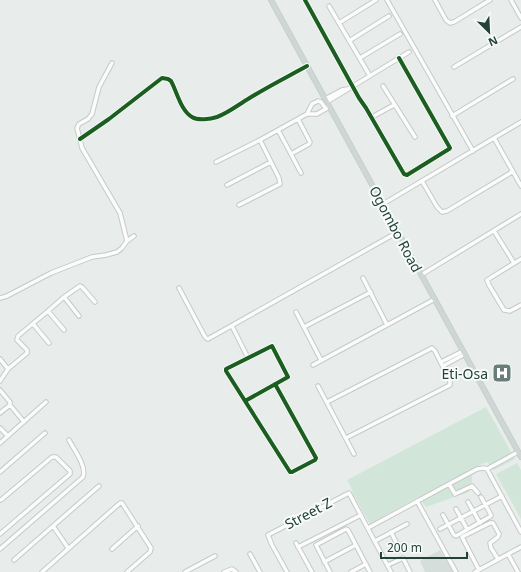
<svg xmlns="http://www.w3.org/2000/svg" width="521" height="572" font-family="'Noto Sans',sans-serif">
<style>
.built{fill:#d6dedb}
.green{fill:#d1e6d8}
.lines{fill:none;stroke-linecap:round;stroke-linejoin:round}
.minor-casing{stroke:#c5cac8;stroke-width:5.5}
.major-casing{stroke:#c3ccc9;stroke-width:6}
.minor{stroke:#fcfcfc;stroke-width:3.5}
.major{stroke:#cfd7d5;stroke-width:4.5}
.cycleway-casing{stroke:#f7fbf9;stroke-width:6}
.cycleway{stroke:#1b5e20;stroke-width:4}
.labels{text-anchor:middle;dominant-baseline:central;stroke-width:4;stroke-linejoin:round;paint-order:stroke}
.street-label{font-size:14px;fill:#24423a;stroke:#f7fbf9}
.poi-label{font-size:14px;fill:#24423a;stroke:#f7fbf9;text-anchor:end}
</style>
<rect width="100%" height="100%" fill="#e8edeb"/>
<path class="built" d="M440,550L453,572H425L420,561Z"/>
<path class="green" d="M486,407L515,459L494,470L487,462L480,465L472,476V481L469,492L426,507L418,497L370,524L353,494L351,487L347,480Z
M517,463L521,470V519L496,474Z"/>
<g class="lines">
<g class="minor-casing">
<path id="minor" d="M305,0L359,98L366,108L404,174L407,175L449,149L450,148L399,58
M387,0L473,151
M435,0L446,20L450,23L454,22L490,0
M511,0L521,18
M329,6L370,76
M339,23L376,0
M349,41L389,16
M360,58L400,34
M112,63L99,87L92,114L88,119L79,124L77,128L82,148L120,213L127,241
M454,67L521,27
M383,86L415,137
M325,99L342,90L348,89
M327,102L409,52
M307,114L312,104L318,101L321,102L326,109
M452,116L513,79
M372,117L394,105
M278,130L291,154L309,144L310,142L298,119
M494,138L521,186
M80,139L109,119L162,78L168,79L171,81C177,92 181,111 192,117C198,121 211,119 217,117C228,113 238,105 248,99C267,87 287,77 307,66
M291,154L301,173
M216,162L260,140
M422,181L437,207L442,212L447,211L512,172
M227,185L271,162
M383,204L521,122
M239,205L280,184L279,178L260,140L307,114H317L329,107
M494,231L514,263
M521,259L487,280L489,285L504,310L510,311L521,305
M421,275L521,214
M363,278L387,325
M179,288L204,335L206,338L208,339L398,232
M64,297L80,286L82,287L95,302
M0,298L7,296L51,273L92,257L106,255L117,252L122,248L127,241L134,236
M48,311L64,297L79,316
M296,312L321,360
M33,324L49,343
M232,326L248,358
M304,327L371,292
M0,359L8,369
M441,362L463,351
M313,365L435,299
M443,366L465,354
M0,381L8,369L27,353V350L17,340L18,336L48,311L64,330
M318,386L354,454
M0,390L10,402V405
M245,401L288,377L272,346L226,369V371L290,472H292L315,460L316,458L275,384
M327,402L432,348L435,351L450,381V385L346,438
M0,413L10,405L24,422
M0,428L8,436
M0,443L46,402
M487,469L518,452
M0,472L45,433
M449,484L455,494L472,486L478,493
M417,501L456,572
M468,502L480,523
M456,509L467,529
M443,515L454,535L456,536L491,516V515L481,497
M53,526L99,486
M368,528L449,484L477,469L484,468L487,469L521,532
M440,529L502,496
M391,532L398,546
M0,534L70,474V471L56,457H52L1,500
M375,541L407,524
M296,543L312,572
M298,547L361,515
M0,549L83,477C87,466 74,450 69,440
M112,549L138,526
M250,554L260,572
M508,554L518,572
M14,560L53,526L68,548
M324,562L356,545
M388,565L403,558L410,572
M479,570L462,537L490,523H493L499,534L498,537L490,543L491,548L498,559
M42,572L120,503H122L151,548L150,552L127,572
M185,572L215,556
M224,572L232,569L236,572
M287,572L272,545L268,535L349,493L391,572
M330,572L316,545L346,529L348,530L370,572
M351,572L366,564
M475,572L521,547"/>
</g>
<g class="major-casing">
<path id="major" d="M271,0L521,457"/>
</g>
<use href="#minor" class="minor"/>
<use href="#major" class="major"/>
<g class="cycleway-casing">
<path id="cycleway" d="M305,0L359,98L366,108L404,174L407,175L449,149L450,148L399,58
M80,139L109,119L162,78L168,79L171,81C177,92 181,111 192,117C198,121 211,119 217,117C228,113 238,105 248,99C267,87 287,77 307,66
M245,401L288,377L272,346L226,369V371L290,472H292L315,460L316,458L275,384"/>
</g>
<use href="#cycleway" class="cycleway"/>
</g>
<defs>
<g id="hospital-square" transform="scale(1)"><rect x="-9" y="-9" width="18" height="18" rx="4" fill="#697e78" stroke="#f7fbf9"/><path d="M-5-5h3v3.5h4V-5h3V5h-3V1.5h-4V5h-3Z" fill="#fff"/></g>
</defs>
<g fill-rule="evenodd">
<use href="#hospital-square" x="502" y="373"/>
</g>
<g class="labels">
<g class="street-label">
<text transform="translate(396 229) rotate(62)">Ogombo Road</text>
<text transform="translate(308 513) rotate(-28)">Street Z</text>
</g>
<g class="poi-label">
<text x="488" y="373">Eti-Osa</text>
</g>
</g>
<g transform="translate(489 32) rotate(156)" stroke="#f7fbf9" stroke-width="3" paint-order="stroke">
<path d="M0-3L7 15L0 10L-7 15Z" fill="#24423a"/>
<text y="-6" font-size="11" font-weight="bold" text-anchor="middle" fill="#24423a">N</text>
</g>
<path d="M381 552v6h86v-6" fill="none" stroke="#24423a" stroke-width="2"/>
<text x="387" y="552" font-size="12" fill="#24423a" stroke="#f7fbf9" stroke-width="3" paint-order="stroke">200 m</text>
</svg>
